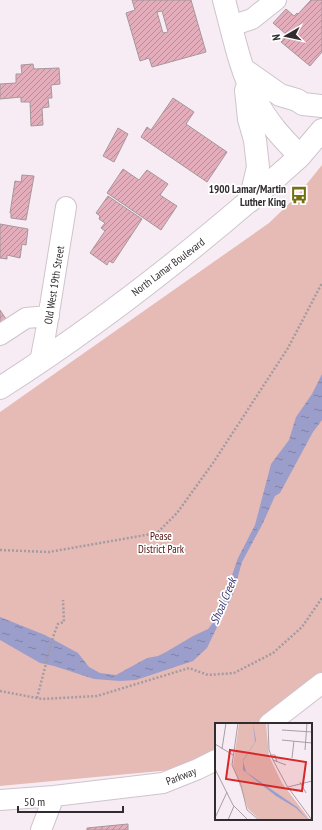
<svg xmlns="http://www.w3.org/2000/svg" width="322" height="830" font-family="'PT Sans Narrow',sans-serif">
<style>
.park{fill:#e6bbb6}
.water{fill:url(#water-ripples)}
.building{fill:url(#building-hatch);stroke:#a5989b;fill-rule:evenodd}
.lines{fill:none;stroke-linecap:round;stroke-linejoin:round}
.minor-casing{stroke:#cec4cc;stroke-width:22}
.major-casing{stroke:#cec4cc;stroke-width:24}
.path{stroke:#a39ba1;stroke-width:2.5;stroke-dasharray:2 2;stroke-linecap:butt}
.minor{stroke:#fff;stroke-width:20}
.major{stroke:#fff;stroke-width:22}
.labels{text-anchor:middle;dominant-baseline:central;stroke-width:3.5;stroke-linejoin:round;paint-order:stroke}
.poi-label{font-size:11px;font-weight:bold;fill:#302c2f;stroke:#fff;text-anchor:end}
.street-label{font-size:11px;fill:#302c2f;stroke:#fff}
.park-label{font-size:11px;fill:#52120f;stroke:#fff}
.water-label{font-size:12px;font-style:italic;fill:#3e3d77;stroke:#fff}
.inset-road{fill:none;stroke:#a79fa5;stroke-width:1}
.view{fill:#d62828;fill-opacity:0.15;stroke:#d62828;stroke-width:2}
.inset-edge{fill:none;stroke:#302c2f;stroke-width:2}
</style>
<defs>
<pattern id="water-ripples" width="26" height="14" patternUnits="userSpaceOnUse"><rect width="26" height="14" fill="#9b9ecb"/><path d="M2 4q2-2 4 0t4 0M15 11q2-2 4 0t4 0" fill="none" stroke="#7f81a5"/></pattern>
<pattern id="building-hatch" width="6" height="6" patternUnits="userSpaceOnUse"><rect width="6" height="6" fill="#e3adbc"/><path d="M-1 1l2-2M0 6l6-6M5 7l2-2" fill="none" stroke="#b88d99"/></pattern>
</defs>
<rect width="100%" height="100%" fill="#f7ecf4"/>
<path class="park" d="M322,165V672L256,724H216V751L171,770L0,786V412L269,223L297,196Z"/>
<path class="water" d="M322,374V420L313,432L280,493L275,496L263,523L242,562L233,594L207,648L193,661L136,680L120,681L94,679L54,666L40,663L0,640V617L45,635L78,653L89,667L100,673L116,675L147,658L158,656L166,652L193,636L208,629L217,618L238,558L255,525L271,464L289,440L296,417L312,394Z"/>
<path class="building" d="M132,0H191L206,52L152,67L149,58L140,61L126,13L135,10ZM162,11L168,32L163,33L157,12Z
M311,0H322V52L310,66L281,42L287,35L273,23L286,9L294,16L297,13L298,14Z
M33,64L34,69L59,68L60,84L51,85L52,98H48L49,107L42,108L43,125L31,126L30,102H21V97L0,99V84L16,83V74H22L21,65Z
M173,98L194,112L186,124L227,152L207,182L141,137L147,127L151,130Z
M118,128L128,134L114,162L103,156Z
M123,169L139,180L147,170L168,184L160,195L177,206L161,230L107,193Z
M22,175L34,176L26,220L11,218V213H10L15,181L21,182Z
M108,196L142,219L113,263L109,261L107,265L90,253L105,231L101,228L105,223L99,219L100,216L96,213Z
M0,224L28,229L26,245L22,244L20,258L7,255V259L0,258Z
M0,310L10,325L0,331Z
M128,824V830H87V828Z"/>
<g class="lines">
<g class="minor-casing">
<path id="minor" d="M231,26L252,19L276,0
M0,335L26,318L49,316
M40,362L46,331L66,207
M269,724L322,683
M0,800L54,796L163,783L198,769L216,760
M41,830L54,796"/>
</g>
<g class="major-casing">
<path id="major" d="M224,0C233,33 240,70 256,100C267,122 283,139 300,156
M243,69L280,95L297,100L303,104L322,106
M246,90L249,119L255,140L258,167L250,201
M0,388C102,323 199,246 289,166L300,156L322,130"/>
</g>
<path class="path" d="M0,550L49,552L157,533L177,513L213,463L288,348L322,283
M0,691L42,699L97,696L189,668L208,675L234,673L273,653L302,627L322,598
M37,698L53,637L58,624L64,622L63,600"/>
<use href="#minor" class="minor"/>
<use href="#major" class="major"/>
</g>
<defs>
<g id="bus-bare" transform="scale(1.38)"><path d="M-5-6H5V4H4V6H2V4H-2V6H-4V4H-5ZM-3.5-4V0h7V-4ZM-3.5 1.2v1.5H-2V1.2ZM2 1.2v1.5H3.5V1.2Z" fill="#747011" stroke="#fff" stroke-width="2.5" paint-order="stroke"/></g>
</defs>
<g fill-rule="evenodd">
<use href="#bus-bare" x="299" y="195"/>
</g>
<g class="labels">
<g class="poi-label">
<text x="286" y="189">1900 Lamar/Martin<tspan x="286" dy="13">Luther King</tspan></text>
</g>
<g class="street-label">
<text transform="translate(168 267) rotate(-37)">North Lamar Boulevard</text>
<text transform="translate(54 285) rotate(-81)">Old West 19th Street</text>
<text transform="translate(181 776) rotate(-21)">Parkway</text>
</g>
<g class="park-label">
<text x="161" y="536">Pease<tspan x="161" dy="13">District Park</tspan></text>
</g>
<g class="water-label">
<text transform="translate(223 601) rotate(-67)">Shoal Creek</text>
</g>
</g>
<g transform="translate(215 723)">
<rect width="97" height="97" fill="#f7ecf4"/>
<path d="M24,0H51L54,33L67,60L95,97H45L33,86L18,43Z" fill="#e6bbb6"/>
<path d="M38,0L41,18L28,38L31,49L82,84L93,97L81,85L61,73L28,47V37L40,19Z" fill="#9b9ecb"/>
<path class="inset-road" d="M23,0L17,42L26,62L32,87L44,97M53,0L54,27L58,37L72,63L97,97M67,7L97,9M67,17L97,20M0,21L18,32M7,26L11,0M90,27L92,0M55,32H60L62,39M77,35L79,18M58,37L71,42M0,46L18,82L33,97M85,59L91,70M73,64L97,58M0,95L12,69M13,97L19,83"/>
<path class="view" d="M15,27L91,39L87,68L11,56Z"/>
<rect width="97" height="97" class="inset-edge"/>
</g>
<g transform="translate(286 36) rotate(261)" stroke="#ffffff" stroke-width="3" paint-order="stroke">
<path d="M0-3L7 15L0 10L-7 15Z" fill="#302c2f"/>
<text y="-6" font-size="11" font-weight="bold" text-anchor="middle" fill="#302c2f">N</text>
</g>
<path d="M18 806v6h105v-6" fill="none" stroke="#302c2f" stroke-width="2"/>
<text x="24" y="806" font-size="12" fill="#302c2f" stroke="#ffffff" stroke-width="3" paint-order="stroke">50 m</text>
</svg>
